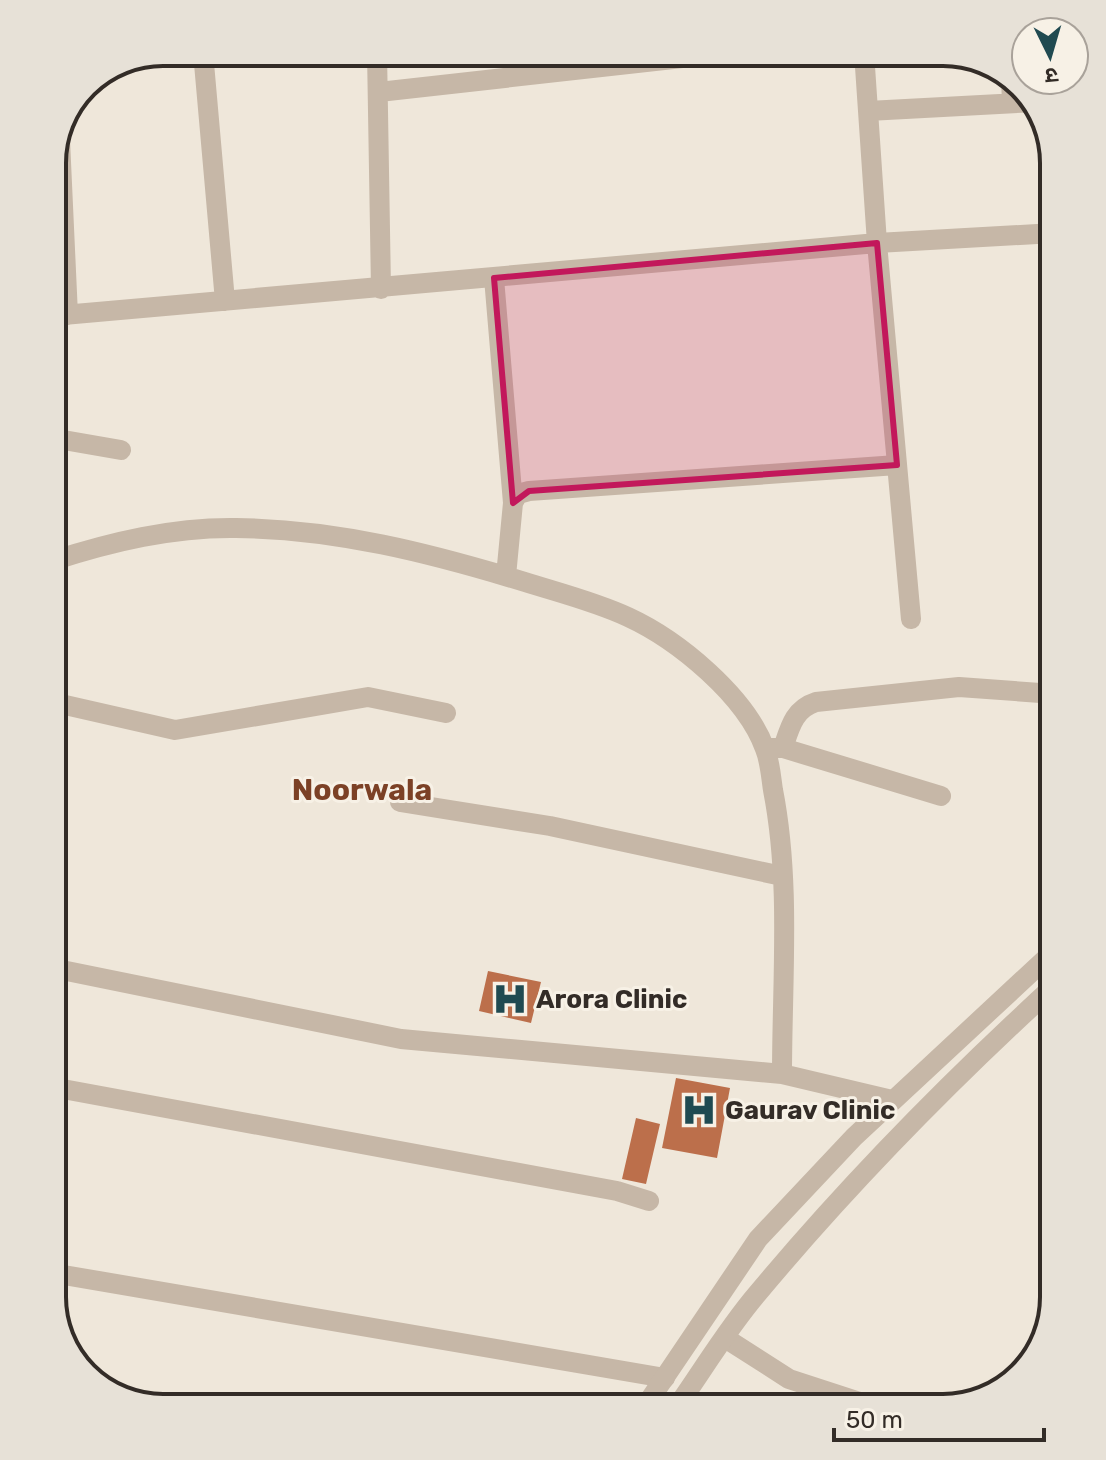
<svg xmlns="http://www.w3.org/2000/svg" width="1106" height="1460" font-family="Rubik,'Noto Sans Devanagari',sans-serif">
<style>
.building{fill:#bc6f4b}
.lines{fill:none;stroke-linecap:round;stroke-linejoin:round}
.minor{stroke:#c6b7a7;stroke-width:20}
.tertiary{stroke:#c6b7a7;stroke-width:20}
.marked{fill:#c2185b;fill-opacity:0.2;stroke:#c2185b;stroke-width:6;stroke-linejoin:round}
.labels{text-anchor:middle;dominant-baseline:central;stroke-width:6;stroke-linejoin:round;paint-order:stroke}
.poi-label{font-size:26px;font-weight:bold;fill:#332c27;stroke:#f7f1e6;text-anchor:start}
.quarter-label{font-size:30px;font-weight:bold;fill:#7c4126;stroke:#f7f1e6}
.rim{fill:none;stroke:#332c27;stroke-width:4}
</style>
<rect width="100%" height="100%" fill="#efe7da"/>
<path class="building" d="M488,971L541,982L531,1023L479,1011Z
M676,1078L730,1088L717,1158L662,1148Z
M636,1118L660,1124L646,1184L622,1179Z"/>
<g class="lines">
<path class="minor" d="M203,52L225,301
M377,52L381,289
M864,52L877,243L911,619
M1011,78L1012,103
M379,92L736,52
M868,111L1036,102
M60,140L68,315
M494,278L513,503
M52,316L877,243L1054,233
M52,438L121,450
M52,561C111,542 173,527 236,528C336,529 430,553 525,582C560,593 596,602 628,617C678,640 746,696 765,749C770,761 771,777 773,790C791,882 782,980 782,1074
M506,576L513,503L518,494L529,491L897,465
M52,702L175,730L368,697L446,713
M765,748H783C790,727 794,709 816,702L959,687L1054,694
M783,748L941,796
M400,802L550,826L782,876
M52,968L401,1039L782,1074L892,1100
M52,1087L617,1191L649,1201
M52,1273L665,1378
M725,1338L789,1379L878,1408"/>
<path class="tertiary" d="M644,1408L758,1239L854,1137L1054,951
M676,1408C703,1370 727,1329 757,1294C848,1185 949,1082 1054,986"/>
</g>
<path class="marked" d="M877,243L897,465L529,491L513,503L494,278Z"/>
<defs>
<g id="hospital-bare" transform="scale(2.76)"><path d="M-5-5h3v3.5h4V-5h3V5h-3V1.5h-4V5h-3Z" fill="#204a51" stroke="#f7f1e6" stroke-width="2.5" paint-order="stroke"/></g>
</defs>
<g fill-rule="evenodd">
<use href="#hospital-bare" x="510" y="999"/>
<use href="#hospital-bare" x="699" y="1110"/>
</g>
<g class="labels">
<g class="poi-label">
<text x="536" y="999">Arora Clinic</text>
<text x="725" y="1110">Gaurav Clinic</text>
</g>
<g class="quarter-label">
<text x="362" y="790">Noorwala</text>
</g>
</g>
<path d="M0 0H1106V1460H0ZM163 66H943A97 97 0 0 1 1040 163V1297A97 97 0 0 1 943 1394H163A97 97 0 0 1 66 1297V163A97 97 0 0 1 163 66Z" fill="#e7e1d7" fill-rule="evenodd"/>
<path class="rim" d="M163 66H943A97 97 0 0 1 1040 163V1297A97 97 0 0 1 943 1394H163A97 97 0 0 1 66 1297V163A97 97 0 0 1 163 66Z"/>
<g transform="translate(1050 56) rotate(175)"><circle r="38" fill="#f7f1e6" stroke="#a9a29a" stroke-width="2"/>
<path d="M0-6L14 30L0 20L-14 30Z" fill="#204a51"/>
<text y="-12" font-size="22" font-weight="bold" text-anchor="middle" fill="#332c27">उ</text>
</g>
<path d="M834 1428v12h210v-12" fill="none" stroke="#332c27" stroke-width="4"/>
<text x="846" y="1428" font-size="24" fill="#332c27" stroke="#f7f1e6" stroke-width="6" paint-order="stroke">50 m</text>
</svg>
